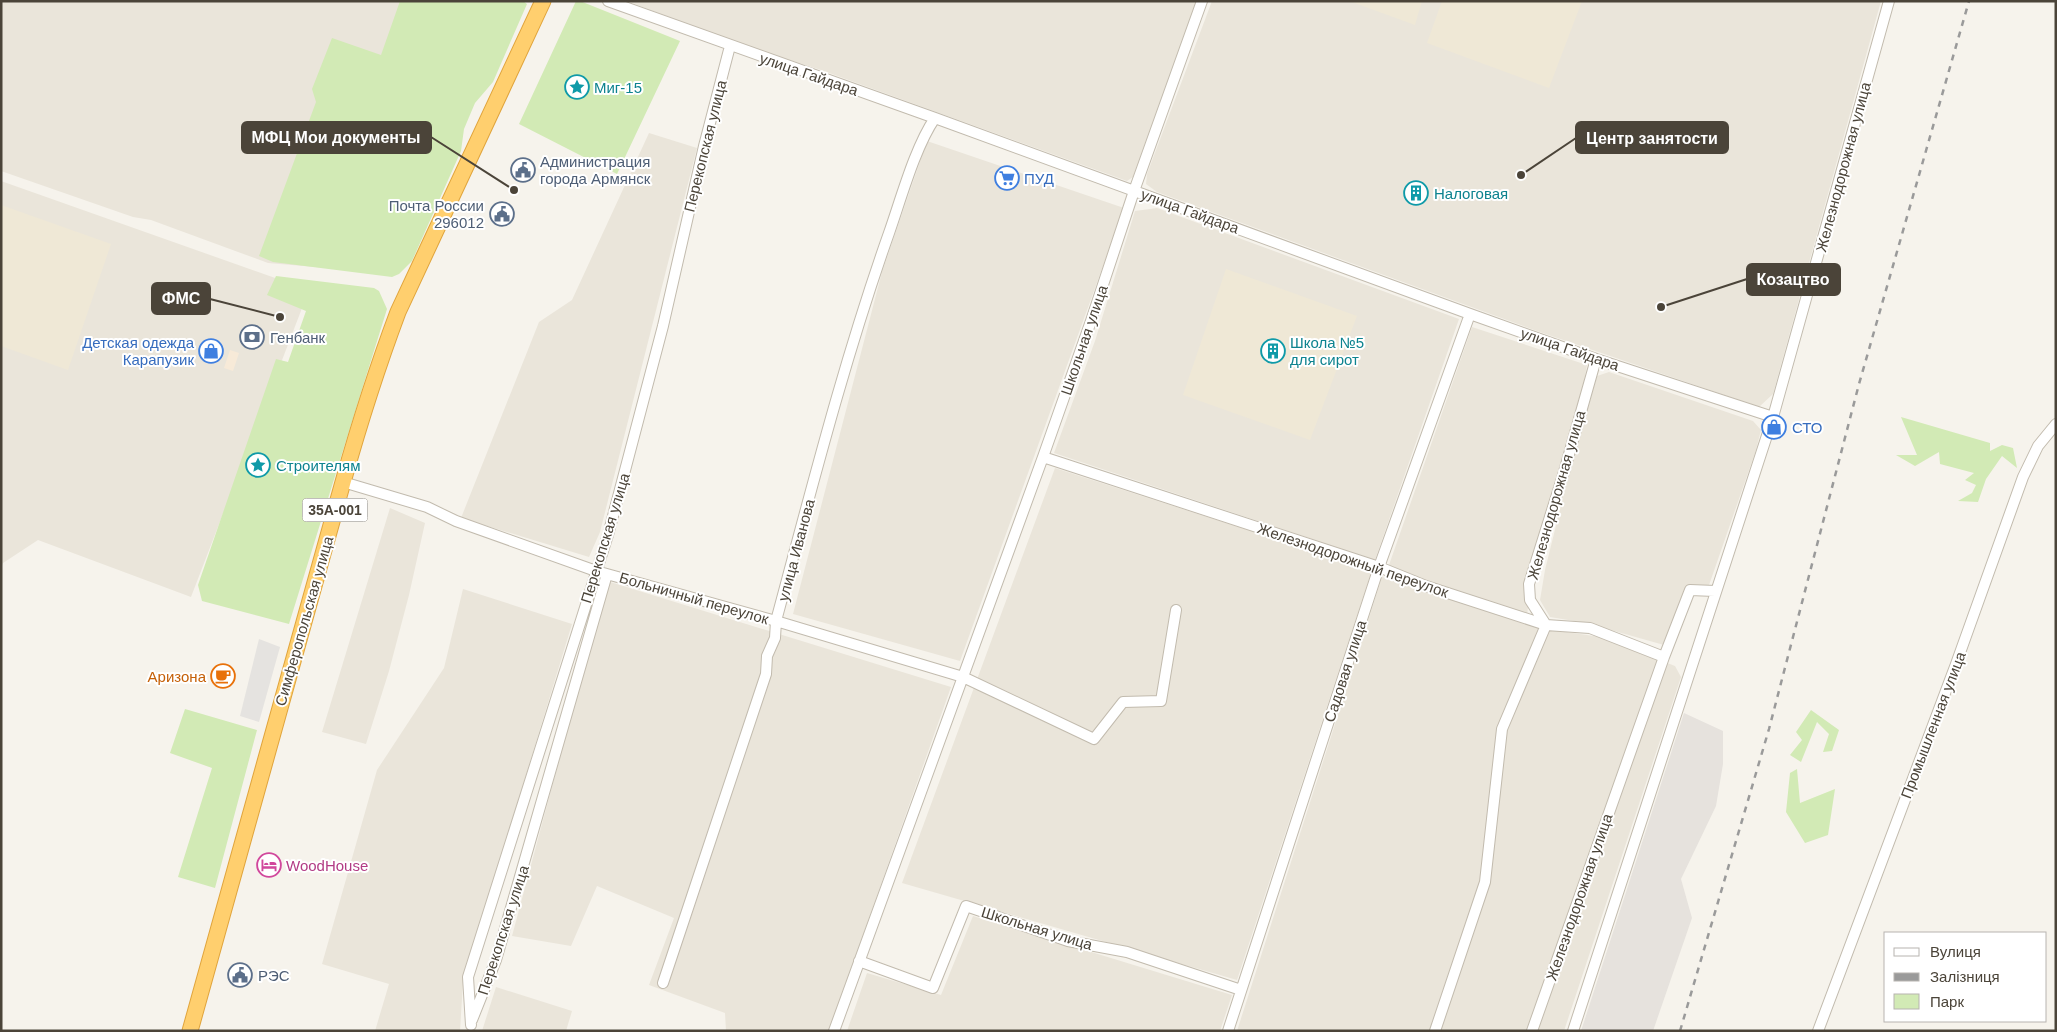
<svg xmlns="http://www.w3.org/2000/svg" width="2057" height="1032" font-family="Arial,sans-serif">
<style>
.residential{fill:#eae5da}
.commercial{fill:#f7ead8}
.industrial{fill:#e6e2dd}
.education{fill:#efe8d6}
.green{fill:#d2eab5}
.parking{fill:#e5e3e0}
.lines{fill:none;stroke-linecap:round;stroke-linejoin:round}
.minor-casing{stroke:#c2bbae;stroke-width:12}
.highway-casing{stroke:#e0a43c;stroke-width:17}
.minor{stroke:#fff;stroke-width:10}
.highway{stroke:#ffcf6e;stroke-width:15}
.rail{stroke:#9a9a9a;stroke-width:2.5;stroke-dasharray:6 6;stroke-linecap:butt}
.labels{text-anchor:middle;dominant-baseline:central;stroke-width:4;stroke-linejoin:round;paint-order:stroke}
.shield{fill:#fff;stroke:#817c74;stroke-width:1}
.shield-label{font-size:14px;font-weight:bold;fill:#4b4439}
.street-label{font-size:15px;fill:#4b4439;stroke:#fff}
.culture-label{font-size:15px;fill:#0d838f;stroke:#fff;text-anchor:start}
.service-label{font-size:15px;fill:#4e5e75;stroke:#fff;text-anchor:start}
.shop-label{font-size:15px;fill:#366cbe;stroke:#fff;text-anchor:start}
.food-label{font-size:15px;fill:#c56008;stroke:#fff;text-anchor:end}
.hotel-label{font-size:15px;fill:#b23c85;stroke:#fff;text-anchor:start}
.leader{fill:none;stroke:#4b4439;stroke-width:2}
.callout-dot{fill:#4b4439;stroke:#fff;stroke-width:2}
.callout{fill:#4b4439;stroke:#4b4439;stroke-width:2}
.callout-label{font-size:16px;text-anchor:middle;font-weight:bold;fill:#fff}
</style>
<rect width="100%" height="100%" fill="#f6f3ec"/>
<path class="residential" d="M1,1H523L363,271L268,263L151,220L133,217L1,171Z
M627,1H1197L1133,177L1127,181L821,70L742,45Z
M1212,1H1881L1773,394L1759,407L1739,400L1534,330L1157,192L1146,184L1147,174Z
M649,133L697,148L600,532L589,557L461,518L539,322L572,300Z
M927,141L1124,208L960,661L793,614L882,272Z
M1,181L309,290L191,597L38,540L3,563L1,568Z
M1157,208L1459,319L1375,560L1054,453L1095,341L1135,211Z
M1472,327L1587,365L1584,381L1536,549L1526,598L1528,607L1527,616L1427,581L1389,565Z
M1609,372L1753,421L1761,430L1756,450L1708,588L1691,589L1664,645L1586,623L1550,617L1540,600L1545,570L1567,481L1597,376Z
M1055,468L1372,570L1237,980L902,883Z
M390,508L425,523L409,595L389,671L366,744L322,732Z
M1382,577L1545,629L1601,637L1675,666L1681,677L1564,1031H1237Z
M607,581L951,687L829,1031H726L725,1013L649,985L674,918L597,886L571,946L512,936Z
M463,589L572,624L463,982L460,1031H375L389,984L322,964L377,770L444,668Z
M973,916L1232,995L1220,1031H847L867,973L941,995Z
M496,987L572,1011L566,1031H482Z"/>
<path class="commercial" d="M230,350L239,353L233,371L224,368Z"/>
<path class="industrial" d="M1684,713L1723,731V764L1716,806L1681,879L1692,918L1653,1031H1581Z"/>
<path class="education" d="M1349,1H1422L1415,25Z
M1442,1H1582L1549,88L1427,43Z
M1,205L111,244L68,370L1,346Z
M1226,269L1357,316L1310,440L1183,395Z"/>
<path class="green" d="M400,1H523L527,4L493,82L475,103L464,129L461,151L412,261L399,274L392,277L273,262L259,256L316,102L312,89L332,38L381,55Z
M576,1H580L680,41L617,174L519,124Z
M276,276L374,288L379,291L387,309L289,624L202,601L198,585L276,359L288,362L306,311L267,295Z
M1901,417L1990,443V451L2002,445L2013,448L2017,468L2002,456L1986,479L1978,502L1958,501L1972,493L1976,485L1965,480L1974,473L1940,464L1939,452L1915,466L1896,455H1917Z
M185,709L257,730L215,888L178,877L212,768L170,753Z
M1811,710L1839,730L1832,751L1823,752L1829,734L1817,722L1801,762L1790,755L1802,740L1796,732Z
M1797,769L1800,803L1835,789L1828,835L1805,843L1786,812L1790,773Z"/>
<path class="parking" d="M259,639L280,647L259,722L240,716Z"/>
<g class="lines">
<g class="minor-casing">
<path id="minor" d="M608,1L935,118L1470,314L1596,359L1773,417
M1043,457L1379,567L1426,586L1546,625L1590,628L1664,657
M343,482L427,507L456,521L596,571L776,621L963,677L1094,739L1123,702L1161,701L1176,610
M859,961L933,988L966,906L1068,941L1127,952L1241,990
M663,983L766,674L767,656L775,638L776,621C811,491 844,360 889,233C901,199 915,147 935,118
M472,1020L496,960L607,574
M471,1025L468,977L608,535L663,326L704,146L730,46
M834,1031L1043,457L1091,321L1134,191L1202,1
M1228,1031L1379,567L1470,314
M1435,1031L1485,882L1502,729L1546,625L1530,600L1529,584L1564,472L1596,359
M1532,1031L1664,657L1690,590L1715,591
M1573,1031L1773,417L1889,1
M1818,1031L1956,664L2023,477L2038,446L2056,424"/>
</g>
<g class="highway-casing">
<path id="highway" d="M190,1031L343,482C359,425 377,368 398,312L543,1"/>
</g>
<use href="#minor" class="minor"/>
<use href="#highway" class="highway"/>
<path class="rail" d="M1680,1031L1769,729L1859,384L1969,1"/>
</g>
<defs>
<g id="sight-ring" transform="scale(1.25)"><circle r="9.5" fill="#fff" stroke="#0f9aa8" stroke-width="1.5"/><path d="M0-6L1.8-2.2L6-1.7L2.9 1.2L3.7 5.4L0 3.3L-3.7 5.4L-2.9 1.2L-6-1.7L-1.8-2.2Z" fill="#0f9aa8"/></g>
<g id="civic-ring" transform="scale(1.25)"><circle r="9.5" fill="#fff" stroke="#5c6f8a" stroke-width="1.5"/><path d="M-.6-6.5H3V-4.5H.6V-3L4-1V1h2V6H-6V1h2V-1L-.6-3ZM-1.2 2.5V6h2.4V2.5Z" fill="#5c6f8a"/></g>
<g id="supermarket-ring" transform="scale(1.25)"><circle r="9.5" fill="#fff" stroke="#3f7fe0" stroke-width="1.5"/><path d="M-6-5.5h2.5l.6 2H6L4.5 2H-2.5L-4.4-4H-6ZM-1.5 3.2a1.3 1.3 0 1 0 .1 0ZM3 3.2a1.3 1.3 0 1 0 .1 0Z" fill="#3f7fe0"/></g>
<g id="building-ring" transform="scale(1.25)"><circle r="9.5" fill="#fff" stroke="#0f9aa8" stroke-width="1.5"/><path d="M-4-6H4V6H1V3H-1V6H-4ZM-2.5-4.3h1.7v1.8h-1.7ZM.8-4.3h1.7v1.8H.8ZM-2.5-1h1.7V.8h-1.7ZM.8-1h1.7V.8H.8Z" fill="#0f9aa8"/></g>
<g id="bank-ring" transform="scale(1.25)"><circle r="9.5" fill="#fff" stroke="#5c6f8a" stroke-width="1.5"/><path d="M-6-4H6V4H-6ZM0-2.3a2.3 2.3 0 1 0 0 4.6a2.3 2.3 0 1 0 0-4.6Z" fill="#5c6f8a"/></g>
<g id="shop-ring" transform="scale(1.25)"><circle r="9.5" fill="#fff" stroke="#3f7fe0" stroke-width="1.5"/><path d="M-5-2.5h2.3a2.7 3.5 0 0 1 5.4 0H5L5.5 6h-11ZM-1.5-2.5h3a1.5 2.3 0 0 0-3 0Z" fill="#3f7fe0"/></g>
<g id="cafe-ring" transform="scale(1.25)"><circle r="9.5" fill="#fff" stroke="#e8710a" stroke-width="1.5"/><path d="M-5.5-4.5H6V0H3Q3 3.5 0 3.5H-2.5Q-5.5 3.5-5.5 0ZM3-3.2v2h1.7v-2ZM-6 4.5H4V6H-6Z" fill="#e8710a"/></g>
<g id="hotel-ring" transform="scale(1.25)"><circle r="9.5" fill="#fff" stroke="#d1479c" stroke-width="1.5"/><path d="M-6-4.5h1.5V1H6V5H4.5V3h-9V5H-6ZM-4 0a1.8 1.8 0 1 1 3.6 0ZM.5 0V-2.5h3Q6-2.5 6 0Z" fill="#d1479c"/></g>
</defs>
<g fill-rule="evenodd">
<use href="#sight-ring" x="577" y="87"/>
<use href="#civic-ring" x="523" y="170"/>
<use href="#supermarket-ring" x="1007" y="178"/>
<use href="#building-ring" x="1416" y="193"/>
<use href="#civic-ring" x="502" y="214"/>
<use href="#bank-ring" x="252" y="337"/>
<use href="#shop-ring" x="211" y="351"/>
<use href="#building-ring" x="1273" y="351"/>
<use href="#shop-ring" x="1774" y="427"/>
<use href="#sight-ring" x="258" y="465"/>
<use href="#cafe-ring" x="223" y="676"/>
<use href="#hotel-ring" x="269" y="865"/>
<use href="#civic-ring" x="240" y="975"/>
</g>
<g class="labels">
<rect class="shield" x="302.5" y="498.5" width="65" height="23" rx="4"/>
<g class="shield-label">
<text x="335" y="510">35А-001</text>
</g>
<g class="street-label">
<text transform="translate(809 74) rotate(19)">улица Гайдара</text>
<text transform="translate(705 146) rotate(-76)">Перекопская улица</text>
<text transform="translate(1843 167) rotate(-75)">Железнодорожная улица</text>
<text transform="translate(1190 211) rotate(20)">улица Гайдара</text>
<text transform="translate(1084 340) rotate(-71)">Школьная улица</text>
<text transform="translate(1570 349) rotate(19)">улица Гайдара</text>
<text transform="translate(1556 495) rotate(-74)">Железнодорожная улица</text>
<text transform="translate(605 538) rotate(-73)">Перекопская улица</text>
<text transform="translate(796 550) rotate(-75)">улица Иванова</text>
<text transform="translate(1353 560) rotate(19)">Железнодорожный переулок</text>
<text transform="translate(694 598) rotate(16)">Больничный переулок</text>
<text transform="translate(304 621) rotate(-74)">Симферопольская улица</text>
<text transform="translate(1345 671) rotate(-72)">Садовая улица</text>
<text transform="translate(1933 725) rotate(-69)">Промышленная улица</text>
<text transform="translate(1579 897) rotate(-71)">Железнодорожная улица</text>
<text transform="translate(1037 928) rotate(17)">Школьная улица</text>
<text transform="translate(503 930) rotate(-72)">Перекопская улица</text>
</g>
<g class="culture-label">
<text x="594" y="87">Миг-15</text>
<text x="1434" y="193">Налоговая</text>
<text x="1290" y="342">Школа №5<tspan x="1290" dy="17">для сирот</tspan></text>
<text x="276" y="465">Строителям</text>
</g>
<g class="service-label">
<text x="540" y="161">Администрация<tspan x="540" dy="17">города Армянск</tspan></text>
<text x="484" y="205" text-anchor="end">Почта России<tspan x="484" dy="17">296012</tspan></text>
<text x="270" y="337">Генбанк</text>
<text x="258" y="975">РЭС</text>
</g>
<g class="shop-label">
<text x="1024" y="178">ПУД</text>
<text x="194" y="342" text-anchor="end">Детская одежда<tspan x="194" dy="17">Карапузик</tspan></text>
<text x="1792" y="427">СТО</text>
</g>
<g class="food-label">
<text x="206" y="676">Аризона</text>
</g>
<g class="hotel-label">
<text x="286" y="865">WoodHouse</text>
</g>
</g>
<path class="leader" d="M514 190L431 137M1521 175L1576 138M1661 307L1747 279M280 317L210 299"/>
<g class="callout-dot">
<circle cx="514" cy="190" r="5"/>
<circle cx="1521" cy="175" r="5"/>
<circle cx="1661" cy="307" r="5"/>
<circle cx="280" cy="317" r="5"/>
</g>
<g class="callout">
<rect x="242" y="122" width="189" height="31" rx="5"/>
<rect x="1576" y="122" width="152" height="31" rx="5"/>
<rect x="1747" y="264" width="93" height="31" rx="5"/>
<rect x="152" y="283" width="58" height="31" rx="5"/>
</g>
<g class="callout-label">
<text x="336" y="143">МФЦ Мои документы</text>
<text x="1652" y="144">Центр занятости</text>
<text x="1793" y="285">Козацтво</text>
<text x="181" y="304">ФМС</text>
</g>
<rect width="2057" height="1032" fill="none" stroke="#4b4439" stroke-width="5"/>
<rect x="1884" y="932" width="162" height="90" fill="#ffffff" stroke="#b7b4b0"/>
<rect x="1894" y="948" width="25" height="8" fill="#ffffff" stroke="#b7b4b0"/>
<text x="1930" y="957" font-size="15" fill="#4b4439">Вулиця</text>
<rect x="1894" y="973" width="25" height="8" fill="#9a9a9a" stroke="#b7b4b0"/>
<text x="1930" y="982" font-size="15" fill="#4b4439">Залізниця</text>
<rect x="1894" y="994" width="25" height="15" fill="#d2eab5" stroke="#b7b4b0"/>
<text x="1930" y="1007" font-size="15" fill="#4b4439">Парк</text>
</svg>
